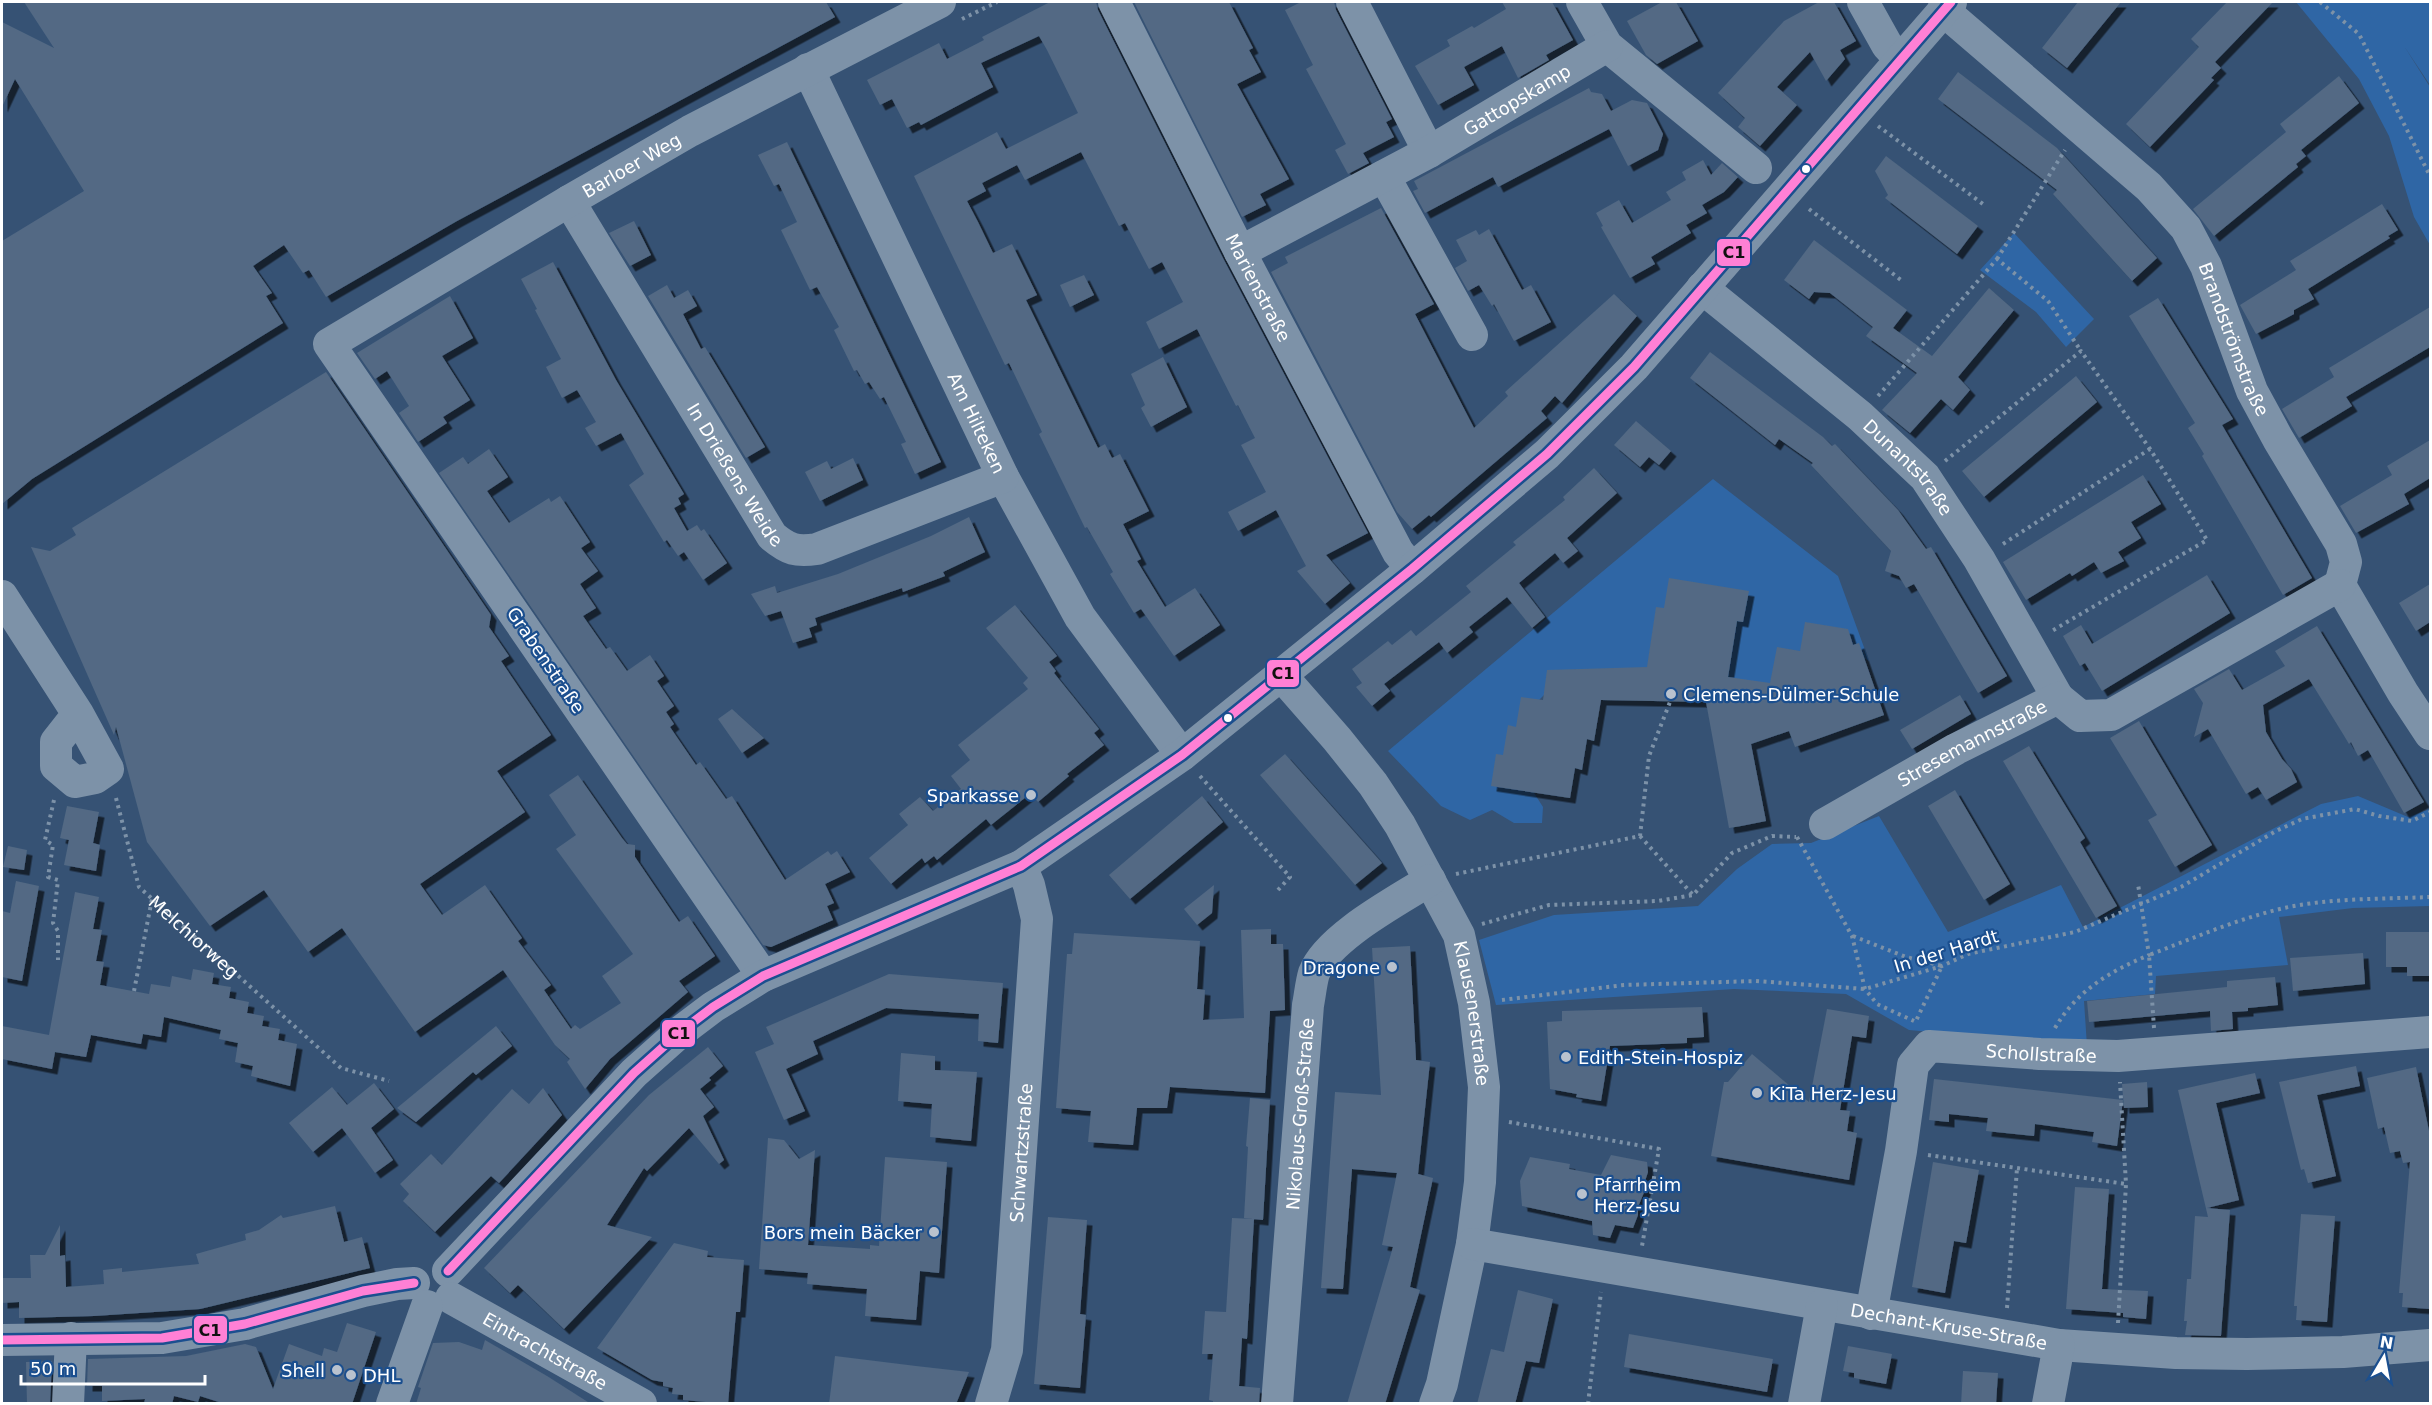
<svg xmlns="http://www.w3.org/2000/svg" width="2432" height="1405" font-family="'DejaVu Sans',sans-serif">
<style>
.green{fill:#2f66a5}
.building{fill:#526984;filter:url(#shadow)}
.lines{fill:none;stroke-linecap:round;stroke-linejoin:round}
.path{stroke:#7d92a8;stroke-width:4;stroke-dasharray:3 4.5;stroke-linecap:butt}
.minor{stroke:#7d92a8;stroke-width:32}
.bus-1-casing{stroke:#1b4f8f;stroke-width:14}
.bus-1{stroke:#ff80d5;stroke-width:9}
.bus-dot{fill:#fff;stroke:#1b4f8f;stroke-width:2}
.poi-dot{fill:#b9c2ce;stroke:#1b4f8f;stroke-width:2}
.labels{text-anchor:middle;dominant-baseline:central;stroke-width:4.5;stroke-linejoin:round;paint-order:stroke}
.street-label{font-size:18px;fill:#fff;stroke:#1b4f8f}
.poi-label{font-size:18px;fill:#fff;stroke:#1b4f8f;text-anchor:start}
.line-badge{stroke:#1b4f8f;stroke-width:2}
.pale-badge-label{font-size:16px;text-anchor:middle;font-weight:bold;fill:#111}
</style>
<defs>
<filter id="shadow"><feDropShadow dx="5.5" dy="5.5" stdDeviation="0" flood-color="#0009"/></filter>
</defs>
<rect width="100%" height="100%" fill="#365274"/>
<path class="green" d="M2296,2H2430V85L2404,46L2430,87V245L2414,217L2389,136L2359,79Z
M2014,233L2094,319L2066,347L2036,312L1980,270Z
M1713,479L1838,576L1869,661L1825,635L1780,686L1557,682L1528,711L1529,785L1543,807L1542,823H1514L1492,810L1470,820L1441,806L1388,751Z
M2358,796L2408,817L2430,809V906L2353,908L2279,917L2288,965L2156,976L2155,994L2084,1001L2087,1046L1909,1030L1846,994L1734,989L1496,1005L1479,940L1554,915L1698,906L1737,869L1772,844L1811,843L1879,816L1948,932L2061,885L2083,927L2321,804Z"/>
<path class="building" d="M24,2H826L835,17L457,221L326,297L309,270L303,273L284,245L253,266L272,293L266,296L283,323L32,479L2,504V241L84,191L15,79L2,107V22L54,48Z
M1050,2H1096L1098,10L1224,260L1368,533L1326,555L1350,583L1325,604L1297,571L1306,566L1276,510L1238,531L1228,512L1266,492L1241,445L1255,438L1238,405L1236,406L1197,329L1159,349L1146,322L1183,302L1162,262L1149,269L1125,223L1119,226L1081,152L1025,180L1017,165L982,183L986,191L967,201L978,222L993,253L1012,244L1037,295L1026,300L1098,448L1105,444L1112,458L1120,454L1149,511L1123,524L1141,559L1137,561L1165,607L1195,588L1220,625L1174,656L1141,609L1134,613L1110,574L1113,572L1087,527L1085,528L1039,434L1042,432L1009,363L1005,365L914,176L997,132L1006,149L1078,113L1047,50L1039,36L981,63L993,87L921,125L919,122L907,128L892,99L880,105L867,80L939,43L947,59L984,40L982,37Z
M1134,2H1229L1253,48L1249,50L1261,72L1237,84L1289,179L1260,194L1266,205L1242,217Z
M1301,2H1334L1336,10L1392,119L1386,122L1394,137L1363,153L1369,163L1348,174L1335,150L1346,144L1306,69L1313,65L1285,10Z
M1502,2H1552L1573,40L1546,55L1549,60L1518,78L1502,46L1464,67L1474,85L1438,105L1415,66L1450,46L1447,40L1472,26L1474,28L1506,9Z
M1662,2H1676L1698,41L1657,64L1646,55L1627,21Z
M1819,2H1834L1856,41L1840,50L1845,59L1826,81L1810,52L1777,87L1797,105L1760,146L1738,127L1745,118L1718,93L1784,21Z
M2078,2H2121L2067,68L2042,48Z
M2227,2H2273L2215,62L2221,68L2211,78L2214,80L2150,147L2126,124L2199,47L2191,39Z
M1958,72L2057,148L2157,258L2132,281L2053,194L2057,190L1938,99Z
M2339,76L2359,103L2301,150L2306,156L2296,164L2298,167L2214,236L2193,209L2286,132L2280,124Z
M1589,88L1591,92L1602,94L1611,111L1632,100L1647,103L1663,134L1658,150L1628,166L1609,129L1498,187L1493,177L1425,213L1413,191L1418,189L1414,181Z
M787,142L941,462L915,474L901,444L906,442L884,397L880,399L869,382L865,384L857,370L854,371L834,330L839,327L817,287L810,290L781,230L797,222L779,184L774,186L758,155Z
M1886,156L1978,226L1957,254L1885,198L1888,195L1875,171Z
M1703,160L1711,175L1722,163L1738,177L1724,192L1702,205L1707,213L1686,225L1691,233L1651,257L1655,264L1630,278L1601,227L1603,226L1596,213L1619,200L1632,223L1671,200L1666,192L1686,180L1682,172Z
M2382,204L2398,230L2388,236L2390,238L2308,289L2314,299L2294,310V314L2256,334L2240,305L2296,270L2290,261Z
M1381,208L1434,304L1415,314L1474,428L1508,396L1505,392L1614,294L1637,316L1562,403L1555,396L1541,411L1547,418L1431,517L1429,515L1412,529L1397,512L1271,272L1288,263L1285,257Z
M634,221L651,255L630,266L609,233Z
M1489,229L1522,290L1531,285L1551,322L1514,341L1494,304L1492,306L1479,285L1468,291L1455,268L1467,261L1456,240L1476,230L1479,235Z
M1814,240L1907,310L1893,328L1932,356L1989,288L2014,310L1958,377L1970,390L1953,410L1941,399L1910,433L1882,410L1917,373L1866,336L1873,327L1830,293L1814,292L1809,299L1784,280Z
M553,262L616,380L684,494L678,498L681,504L674,508L687,531L697,525L701,531L704,529L727,563L703,580L684,552L678,556L667,540L664,542L629,485L644,474L621,433L596,446L585,428L596,422L577,390L562,398L546,367L561,359L535,310L537,309L521,279Z
M1084,275L1094,295L1070,307L1060,285Z
M667,285L674,298L688,290L697,306L683,314L701,349L705,347L765,447L746,458L648,296Z
M450,296L473,338L442,356L470,400L443,417L447,423L418,442L399,413L409,406L387,371L375,379L357,353Z
M2158,298L2233,419L2222,425L2312,578L2283,595L2202,456L2204,454L2188,428L2195,423L2129,316Z
M2430,307V347L2346,397L2352,406L2299,438L2282,409L2334,377L2329,368Z
M1710,352L1823,437L1832,446L1835,444L1898,510L1926,549L1931,547L2007,676L1978,693L1914,584L1906,588L1899,576L1885,571L1891,551L1811,465L1813,463L1779,439L1775,445L1690,378Z
M1163,357L1187,407L1151,427L1141,408L1145,405L1131,374Z
M326,372L491,615L489,627L509,656L501,661L551,735L497,771L525,812L420,884L442,915L485,885L522,938L518,941L551,985L544,990L571,1029L575,1025L580,1029L621,1003L602,976L633,954L556,849L576,835L549,795L578,775L622,838L627,844L635,845V857L679,922L688,916L715,956L679,981L688,992L610,1059L585,1089L567,1062L570,1059L555,1045L503,970L415,1032L342,928L308,952L264,890L210,926L147,842L116,727L114,735L31,547L50,551L76,535L72,528Z
M2076,376L2097,402L1984,497L1962,471Z
M1636,421L1671,451L1659,465L1649,457L1640,467L1614,445Z
M2430,440V478L2404,494L2409,504L2356,533L2340,506L2392,475L2387,466Z
M489,449L508,477L487,491L509,523L549,498L551,502L560,496L590,542L581,548L598,571L580,584L596,608L583,616L606,649L610,647L627,671L650,655L664,676L657,681L674,706L666,712L674,724L670,727L696,765L700,762L726,799L732,796L785,880L828,851L831,855L837,851L850,872L825,884L834,903L827,906L833,920L771,947L763,945L439,473L463,457L468,464Z
M853,458L863,480L820,501L805,472L827,461L831,469Z
M1594,468L1617,493L1567,538L1578,551L1563,563L1555,553L1519,583L1545,617L1532,628L1507,597L1469,627L1473,632L1447,653L1439,642L1384,684L1390,691L1372,706L1356,687L1362,683L1352,669L1388,641L1392,645L1411,630L1416,636L1471,592L1466,586L1516,545L1513,542L1565,500L1563,497Z
M2143,475L2161,504L2131,522L2141,538L2118,552L2124,561L2101,573L2094,562L2072,576L2070,573L2026,600L2003,562Z
M969,517L985,552L943,572L945,576L903,592L902,588L815,618L817,625L809,628L812,637L793,643L781,611L765,616L751,594L775,586L777,593L838,574L931,536Z
M2207,575L2230,613L2102,691L2085,663L2080,666L2063,636L2081,625L2092,644Z
M1669,578L1749,591L1743,622L1737,621L1728,677L1770,683L1777,647L1800,651L1805,622L1848,629L1853,645L1859,643L1884,715L1795,747L1789,731L1751,744L1766,821L1741,826L1729,828L1706,702L1601,700L1594,741L1587,739L1582,770L1575,768L1570,798L1491,786L1496,754L1503,755L1508,725L1516,727L1521,697L1543,700L1547,670L1647,667L1656,607L1664,608Z
M2430,584V622L2416,631L2399,603Z
M1015,605L1057,656L1049,662L1056,671L1054,673L1099,729L1094,733L1104,745L1067,774L1069,776L1038,802L1031,793L991,825L986,819L937,860L934,856L925,863L922,858L891,884L869,858L908,825L899,814L920,797L933,811L961,789L951,776L970,760L958,745L1028,689L1023,683L1028,678L986,628Z
M2317,626L2424,802L2404,813L2368,750L2358,756L2351,742L2349,744L2343,734L2309,679L2263,705L2266,732L2282,759L2291,769L2297,782L2266,800L2258,787L2246,794L2208,729L2194,737L2203,703L2194,689L2229,669L2242,690L2285,666L2275,651Z
M1960,695L1971,714L1912,749L1900,730Z
M732,709L764,738L742,753L718,719Z
M2139,721L2212,845L2175,867L2148,820L2157,815L2110,738Z
M2029,746L2085,838L2080,842L2117,906L2096,918L2003,761Z
M1285,754L1382,863L1355,885L1260,775Z
M1955,790L2010,884L1984,900L1928,806Z
M1202,796L1223,822L1130,899L1109,875Z
M67,806L99,812L93,843L100,845L96,871L64,865L69,840L60,838Z
M8,846L27,850L24,870L3,867Z
M16,881L39,886L22,981L2,977V911L10,913Z
M1214,885L1212,913L1197,925L1184,909Z
M75,892L99,897L93,929L102,930L96,961L104,962L100,985L149,994L151,984L170,987L172,976L191,980L193,969L214,973L212,984L231,987L229,998L249,1002L247,1013L264,1016L262,1026L280,1029L278,1040L297,1044L290,1086L251,1076L253,1066L235,1062L238,1043L219,1039L221,1030L164,1017L161,1037L143,1034L141,1044L91,1035L86,1057L55,1052L52,1069L2,1059V1026L49,1035Z
M1271,929V944H1283L1285,1010L1270,1011L1265,1093L1170,1087L1167,1108H1137L1133,1145L1088,1142L1091,1111L1056,1108L1067,954H1072L1074,933L1200,941L1197,989L1205,990L1203,1020L1244,1018L1241,930Z
M2386,932H2430L2429,976H2407V967H2386Z
M1410,946L1416,1060L1430,1062L1418,1174L1433,1178L1410,1287L1420,1290L1385,1404H1347L1393,1247L1382,1245L1397,1173L1352,1169L1343,1289L1321,1288L1335,1092L1381,1095L1372,948Z
M2363,953L2365,984L2293,991L2290,958Z
M889,974L1003,983L998,1043L978,1041L979,1014L886,1008L813,1041L818,1054L786,1069L805,1111L784,1120L755,1052L774,1044L766,1027Z
M2275,977L2278,1005L2248,1008V1011L2232,1012L2233,1029L2211,1031L2210,1011L2089,1022L2087,1001L2227,987V981Z
M1702,1007L1704,1037L1687,1038V1043L1610,1046L1601,1101L1576,1097L1577,1094L1550,1089L1547,1022L1562,1021V1011Z
M1827,1009L1869,1016L1866,1038L1852,1036L1840,1110L1850,1111L1847,1131L1857,1133L1849,1180L1711,1156L1724,1082H1728L1752,1054L1809,1102Z
M496,1026L512,1046L476,1075L473,1072L416,1122L397,1108Z
M708,1047L723,1066L709,1078L711,1080L700,1089L714,1107L703,1116L724,1160L719,1164L689,1128L647,1171L644,1168L607,1225L652,1237L564,1329L518,1285L510,1293L484,1268L649,1095Z
M901,1053L935,1056V1070L977,1072L971,1141L930,1137L932,1104L898,1101Z
M2356,1066L2360,1086L2317,1095L2336,1176L2308,1183L2304,1169L2301,1170L2279,1082Z
M2416,1067L2430,1136V1309L2402,1307L2403,1293H2399L2410,1162L2403,1163L2400,1151L2390,1153L2384,1127L2378,1129L2367,1078Z
M2255,1073L2260,1093L2216,1103L2239,1200L2207,1208L2230,1210L2221,1336L2185,1335L2187,1321H2184L2187,1279H2191L2195,1216L2208,1217L2178,1090Z
M1934,1079L2123,1100L2117,1146L2092,1142L2094,1132L2035,1124L2034,1136L1986,1131L1988,1118L1949,1114V1122L1929,1120Z
M2147,1082L2148,1107L2124,1108L2122,1084Z
M374,1083L394,1109L371,1128L393,1160L375,1173L342,1128L313,1152L289,1123L332,1087L347,1105Z
M543,1088L562,1115L499,1183L491,1176L435,1232L403,1201L409,1194L400,1184L431,1154L442,1165L512,1089L529,1104Z
M1250,1098L1270,1100L1263,1220L1244,1218L1248,1147L1246,1146Z
M768,1138L784,1140L799,1159L815,1150L808,1245L870,1249V1245L879,1246L885,1157L947,1162L939,1273L920,1271L916,1320L865,1316L867,1289L807,1284L808,1273L759,1269Z
M1611,1155L1647,1162L1648,1172L1645,1181V1190L1638,1207V1215L1633,1228L1615,1225L1610,1238L1593,1235L1592,1221L1522,1206L1520,1181L1530,1157L1570,1164L1569,1169L1601,1175Z
M1933,1162L1979,1170L1966,1243L1954,1241L1945,1293L1912,1287Z
M2075,1187L2109,1189L2102,1289L2148,1291L2146,1319L2123,1317V1313L2066,1309Z
M335,1206L344,1242L362,1237L370,1268L200,1309L94,1316L19,1318V1302L2,1303V1278H31L30,1255H45L60,1225V1256L65,1255L66,1287L104,1284L103,1270L122,1268V1272L199,1264L196,1254L246,1240L245,1234L259,1230L281,1215L283,1218Z
M2301,1214L2335,1216L2327,1322L2296,1320L2297,1306H2294Z
M1048,1217L1087,1220L1080,1314L1086,1315L1080,1388L1034,1384Z
M1232,1218L1254,1219L1247,1339L1242,1338L1239,1386L1260,1388L1259,1404H1213V1401L1209,1400L1213,1354H1202L1205,1311L1226,1312Z
M674,1243L708,1251L707,1257L744,1260L740,1312H736L728,1404L683,1400V1395L672,1394L673,1388L663,1386V1382L652,1380L597,1348Z
M1518,1290L1553,1299L1539,1363L1526,1361L1515,1404H1477L1491,1349L1504,1352Z
M347,1323L376,1332L352,1404H225L200,1396L198,1402L174,1396L172,1404H144L145,1399L102,1401V1386H87L88,1359L186,1356L245,1344L256,1347L273,1389L289,1344L322,1356L324,1348L337,1352Z
M1629,1334L1773,1359L1767,1392L1624,1367Z
M485,1340L547,1376L591,1404H416L421,1388L418,1387L433,1343L459,1342L482,1350Z
M1848,1346L1892,1354L1886,1384L1854,1378V1373L1843,1371Z
M835,1356L916,1366L969,1372L956,1404H829Z
M52,1361L50,1404H27L26,1362Z
M1963,1371L1998,1373L1996,1404H1961Z"/>
<g class="lines">
<g class="path">
<path d="M2320,2L2359,34L2430,176"/>
<path d="M962,19L997,2"/>
<path d="M1878,126L1983,204"/>
<path d="M1809,209L1901,280"/>
<path d="M1997,259L2065,150"/>
<path d="M1878,396L1997,259L2048,301L2081,351"/>
<path d="M1945,461L2081,351L2150,449L2207,540L2050,632"/>
<path d="M2003,544L2150,449"/>
<path d="M1200,776L1290,877L1278,890"/>
<path id="s1" d="M116,798L139,887L341,1068L389,1081"/>
<path d="M54,800L45,840L53,845L48,877L58,880L53,923L58,931V960"/>
<path d="M1640,836L1693,895"/>
<path d="M1797,837L1852,936L1865,989L1877,1004L1914,1021"/>
<path d="M1456,874L1640,836L1649,756L1670,702"/>
<path d="M1482,924L1549,905L1658,901L1693,895L1732,853L1772,836L1796,837"/>
<path d="M1853,936L1906,957L1942,966L1915,1023"/>
<path d="M134,991L152,899"/>
<path d="M1502,1000L1624,985L1756,981L1865,989L1942,966L1968,954L2075,932L2181,887L2276,831L2302,819L2355,809L2379,816L2412,821L2430,812"/>
<path d="M2055,1028C2077,990 2111,971 2149,955L2138,884"/>
<path d="M2154,1028L2149,955C2194,938 2237,919 2284,908C2329,898 2384,899 2430,897"/>
<path d="M1509,1122L1659,1149L1642,1246"/>
<path d="M1928,1155L2126,1184"/>
<path d="M2007,1308L2017,1168"/>
<path d="M2118,1323L2126,1184L2120,1082"/>
<path d="M1588,1404L1601,1292"/>
</g>
<g class="minor">
<path id="s2" d="M1114,2L1240,252L1398,552L1412,569"/>
<path d="M1352,2L1429,152"/>
<path d="M1582,2L1607,46L1756,168"/>
<path d="M1863,2L1887,45L1900,59"/>
<path id="s3" d="M1943,10L2149,187L2186,228L2206,266L2252,391L2278,439L2341,544L2346,562L2340,585L2403,693L2430,734"/>
<path id="s4" d="M808,69L1003,477L1080,617L1182,755"/>
<path d="M1384,176L1472,335"/>
<path id="s5" d="M569,201L772,536C789,550 796,552 817,549L1003,477"/>
<path id="s6" d="M1240,252L1429,152L1607,46"/>
<path id="s7" d="M1702,288L1860,416L1925,477L1979,559L2058,698"/>
<path d="M2,596L78,714L108,769L95,778L75,782L56,766V742L78,714"/>
<path id="s8" d="M1281,675L1337,739L1373,784L1400,825L1459,935L1474,1003L1484,1087L1480,1182L1472,1244L1442,1384L1435,1404"/>
<path id="s9" d="M1825,824L1956,749L2058,698L2080,716L2111,715L2340,585"/>
<path id="s10" d="M763,976L329,344L569,201L690,131L940,2"/>
<path id="s11" d="M1472,1244L2059,1345L2176,1353L2247,1354L2343,1352L2430,1345"/>
<path d="M448,1271L634,1073L680,1032L713,1007L763,976L1021,866L1182,755L1412,569L1547,454L1634,367L1951,2"/>
<path id="s12" d="M451,1298L641,1404"/>
<path id="s13" d="M1871,1314L1901,1151L1913,1065L1929,1046L2040,1054L2118,1056L2430,1032"/>
<path d="M2,1340L162,1338L245,1324L363,1291L397,1284L414,1283"/>
<path d="M68,1404L71,1338"/>
<path d="M392,1404L427,1306"/>
<path id="s14" d="M991,1404L1007,1350L1037,919L1029,885L1021,866"/>
<path id="s15" d="M1277,1404L1308,1005C1310,995 1311,983 1314,973C1328,937 1397,901 1430,880"/>
<path d="M1804,1404L1822,1305"/>
<path d="M2048,1404L2059,1345"/>
</g>
<g class="bus-1-casing">
<path id="bus-1" d="M448,1271L634,1073L680,1032L713,1007L763,976L1021,866L1182,755L1412,569L1547,454L1634,367L1951,2
M2,1340L162,1338L245,1324L363,1291L414,1283"/>
</g>
<use href="#bus-1" class="bus-1"/>
</g>
<g class="bus-dot">
<circle cx="1806" cy="169" r="5"/>
<circle cx="1228" cy="718" r="5"/>
</g>
<g class="poi-dot">
<circle cx="1671" cy="694" r="6"/>
<circle cx="1031" cy="795" r="6"/>
<circle cx="1392" cy="967" r="6"/>
<circle cx="1566" cy="1057" r="6"/>
<circle cx="1757" cy="1093" r="6"/>
<circle cx="1582" cy="1194" r="6"/>
<circle cx="934" cy="1232" r="6"/>
<circle cx="337" cy="1370" r="6"/>
<circle cx="351" cy="1375" r="6"/>
</g>
<g class="labels">
<g class="street-label">
<text stroke="none"><textPath href="#s6" startOffset="316">Gattopskamp</textPath></text>
<text stroke="none"><textPath href="#s10" startOffset="1118">Barloer Weg</textPath></text>
<text stroke="none"><textPath href="#s2" startOffset="320">Marienstraße</textPath></text>
<text stroke="none"><textPath href="#s3" startOffset="448">Brandströmstraße</textPath></text>
<text stroke="none"><textPath href="#s4" startOffset="392">Am Hilteken</textPath></text>
<text stroke="none"><textPath href="#s7" startOffset="274">Dunantstraße</textPath></text>
<text stroke="none"><textPath href="#s5" startOffset="320">In Drießens Weide</textPath></text>
<text transform="translate(546 660) rotate(56)">Grabenstraße</text>
<text stroke="none"><textPath href="#s9" startOffset="168">Stresemannstraße</textPath></text>
<text stroke="none"><textPath href="#s1" startOffset="166">Melchiorweg</textPath></text>
<text transform="translate(1946 951) rotate(-17)">In der Hardt</text>
<text stroke="none"><textPath href="#s8" startOffset="396">Klausenerstraße</textPath></text>
<text stroke="none"><textPath href="#s13" startOffset="390">Schollstraße</textPath></text>
<text stroke="none"><textPath href="#s15" startOffset="291">Nikolaus-Groß-Straße</textPath></text>
<text stroke="none"><textPath href="#s14" startOffset="254">Schwartzstraße</textPath></text>
<text stroke="none"><textPath href="#s11" startOffset="484">Dechant-Kruse-Straße</textPath></text>
<text stroke="none"><textPath href="#s12" startOffset="108">Eintrachtstraße</textPath></text>
</g>
<g class="poi-label">
<text x="1683" y="694">Clemens-Dülmer-Schule</text>
<text x="1019" y="795" text-anchor="end">Sparkasse</text>
<text x="1380" y="967" text-anchor="end">Dragone</text>
<text x="1578" y="1057">Edith-Stein-Hospiz</text>
<text x="1769" y="1093">KiTa Herz-Jesu</text>
<text x="1594" y="1184">Pfarrheim<tspan x="1594" dy="21">Herz-Jesu</tspan></text>
<text x="922" y="1232" text-anchor="end">Bors mein Bäcker</text>
<text x="325" y="1370" text-anchor="end">Shell</text>
<text x="363" y="1375">DHL</text>
</g>
</g>
<g class="line-badge">
<rect x="1716" y="238" width="35" height="29" rx="6" fill="#ff80d5"/>
<rect x="1266" y="659" width="34" height="29" rx="6" fill="#ff80d5"/>
<rect x="661" y="1019" width="35" height="29" rx="6" fill="#ff80d5"/>
<rect x="193" y="1315" width="35" height="29" rx="6" fill="#ff80d5"/>
</g>
<g class="pale-badge-label">
<text x="1734" y="258">C1</text>
<text x="1283" y="679">C1</text>
<text x="679" y="1039">C1</text>
<text x="210" y="1336">C1</text>
</g>
<rect width="2432" height="1405" fill="none" stroke="#ffffff" stroke-width="6"/>
<g transform="translate(2384 1357) rotate(10)" stroke="#1b4f8f" stroke-width="4.5" paint-order="stroke">
<path d="M0-4.5L10 22L0 15L-10 22Z" fill="#ffffff"/>
<text y="-9" font-size="16" font-weight="bold" text-anchor="middle" fill="#ffffff">N</text>
</g>
<path d="M21 1375v9h184v-9" fill="none" stroke="#ffffff" stroke-width="3"/>
<text x="30" y="1375" font-size="18" fill="#ffffff" stroke="#1b4f8f" stroke-width="4.5" paint-order="stroke">50 m</text>
</svg>
